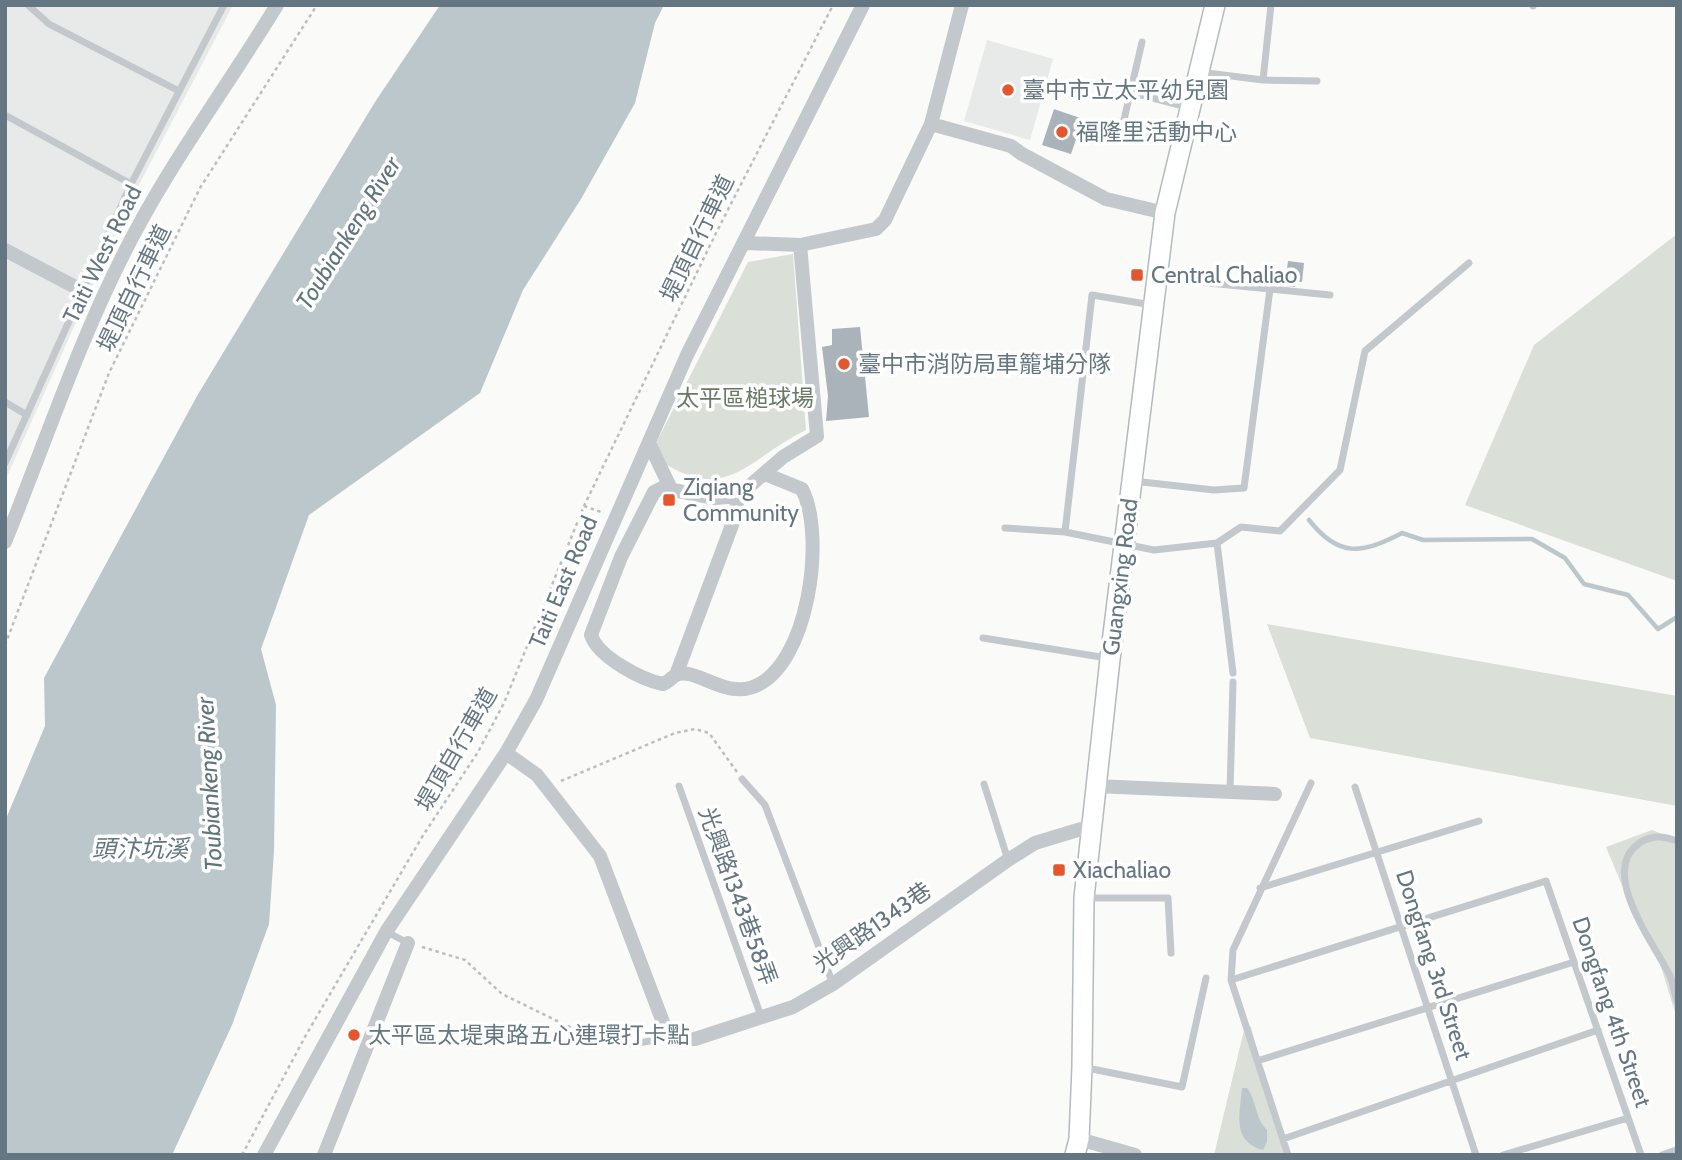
<svg xmlns="http://www.w3.org/2000/svg" width="1682" height="1160" font-family="Cabin,'Noto Sans TC',sans-serif">
<style>
.built{fill:#e8e9e9}
.green{fill:#dadfd7}
.water{fill:#bbc7cb}
.lines{fill:none;stroke-linecap:round;stroke-linejoin:round}
.stream{stroke:#bbc7cb;stroke-width:4.5}
.building{fill:#aab3b9}
.secondary-casing{stroke:#b3babf;stroke-width:22}
.path{stroke:#bbbfc2;stroke-width:2.5;stroke-dasharray:3.5 3.5;stroke-linecap:butt}
.lane{stroke:#c3c8cc;stroke-width:7}
.street{stroke:#c3c8cc;stroke-width:14}
.secondary{stroke:#fff;stroke-width:19}
.poi-dot{fill:#e4572e;stroke:#fff;stroke-width:2.5}
.labels{text-anchor:middle;dominant-baseline:central;stroke-width:7;stroke-linejoin:round;paint-order:stroke}
.poi-label{font-size:23px;fill:#657683;stroke:#fff;text-anchor:start}
.street-label{font-size:23px;fill:#657683;stroke:#fff}
.park-label{font-size:23px;fill:#687a64;stroke:#fff}
.water-label{font-size:24px;font-style:italic;fill:#60757c;stroke:#fff}
</style>
<rect width="100%" height="100%" fill="#fafaf8"/>
<path class="built" d="M5,5H233L128,206L5,481Z
M987,40L1053,59L1030,140L964,121Z"/>
<path class="green" d="M1677,234V581L1465,505L1534,345Z
M793,254L806,430C748,458 726,507 658,459L656,443L748,262Z
M1267,624L1677,696V806L1310,738Z
M1652,830L1677,840V1019L1652,937L1621,883L1606,847Z
M1245,1026L1251,1027L1285,1155H1214Z"/>
<path class="water" d="M440,5H664L655,23L635,103L581,199L523,290L480,393L309,515L261,649L276,705L274,851L269,924L232,1025L172,1155H5V821L45,726L44,678L197,396L375,102Z
M1242,1088H1247C1257,1101 1255,1119 1267,1130V1142L1263,1150C1231,1141 1240,1114 1242,1088Z"/>
<g class="lines">
<path class="stream" d="M1309,520C1339,558 1362,554 1402,533L1423,540L1532,539L1565,558L1584,584L1628,595L1658,629L1677,617"/>
</g>
<path class="building" d="M1054,109L1083,119L1071,154L1042,145Z
M1288,261L1304,263L1302,282L1296,281L1295,287L1285,286Z
M860,327L869,417L826,421L828,396L822,347L832,345V329Z"/>
<g class="lines">
<g class="secondary-casing">
<path id="secondary" d="M1075,1155L1079,1139L1082,1067L1084,898L1110,659L1165,213L1215,5"/>
</g>
<path class="path" d="M584,506L604,513
M5,645L109,373L200,188L317,5
M561,781L675,733L695,729L709,733L737,772
M422,947L465,960L502,994L584,1034L621,1042
M242,1155L306,1035L422,837L478,752L504,703L584,506L716,233L833,5"/>
<path class="lane" d="M28,5L49,24L179,91
M1533,5V6
M1199,72L1263,80L1317,81
M1263,80L1271,5
M1130,92L1187,107
M5,115L131,184
M1120,137L1142,42
M1158,278L1330,295
M5,402L27,415
M5,463L131,184L224,5
M1133,481L1214,490L1244,488L1270,289
M1005,528L1065,532L1154,550L1217,543L1241,527L1280,531L1340,470L1365,351L1469,263
M1065,532L1092,295L1152,305
M1217,543L1233,673
M983,638L1107,658
M742,779L765,805L833,984
M984,784L1008,860
M679,786L762,1019
M1355,787L1476,1155
M1230,792L1233,682
M1677,841C1664,836 1653,835 1641,842C1596,870 1655,944 1670,976C1673,984 1675,994 1677,1002
M1260,888L1479,821
M1085,898H1168L1171,953
M387,932L408,943
M1231,980L1546,881L1641,1155
M631,1044L669,1038
M1257,1061L1574,962
M1082,1067L1182,1087L1206,978
M1283,1139L1598,1030
M1288,1155L1231,980L1233,950L1311,783
M1503,1155L1628,1118
M1662,1155L1676,1150"/>
<path class="street" d="M931,124L1011,146L1022,154L1106,199L1165,213
M746,243L800,245L876,229L885,220L931,124L962,5
M5,250L81,290
M649,443L672,491
M765,474L802,489C826,535 809,667 753,687C723,698 694,666 676,675C672,677 669,682 663,684C642,680 598,657 591,635L594,627L621,557L654,492L662,488L715,498L738,496L783,457L817,436L800,245
M5,542C47,439 81,333 134,234C176,155 230,82 277,5
M676,675L735,517L738,496
M506,753L537,775L600,856L669,1038L695,1039L793,1007L833,984L1008,860L1035,843L1091,826
M1095,786L1275,794
M1079,1139L1135,1155
M264,1155L386,932L506,753L536,700L687,355L863,5
M324,1155L408,943"/>
<use href="#secondary" class="secondary"/>
</g>
<g class="poi-dot">
<circle cx="1008" cy="90" r="7"/>
<circle cx="1062" cy="132" r="7"/>
<rect x="1130" y="268" width="14" height="14" rx="3.5"/>
<circle cx="844" cy="364" r="7"/>
<rect x="662" y="493" width="14" height="14" rx="3.5"/>
<rect x="1052" y="863" width="14" height="14" rx="3.5"/>
<circle cx="354" cy="1035" r="7"/>
</g>
<g class="labels">
<g class="poi-label">
<text x="1022" y="90">臺中市立太平幼兒園</text>
<text x="1076" y="132">福隆里活動中心</text>
<text x="1151" y="275">Central Chaliao</text>
<text x="858" y="364">臺中市消防局車籠埔分隊</text>
<text x="683" y="487">Ziqiang<tspan x="683" dy="26">Community</tspan></text>
<text x="1073" y="870">Xiachaliao</text>
<text x="368" y="1035">太平區太堤東路五心連環打卡點</text>
</g>
<g class="street-label">
<text transform="translate(697 238) rotate(-64)">堤頂自行車道</text>
<text transform="translate(102 254) rotate(-64)">Taiti West Road</text>
<text transform="translate(134 288) rotate(-64)">堤頂自行車道</text>
<text transform="translate(1120 577) rotate(-83)">Guangxing Road</text>
<text transform="translate(563 582) rotate(-67)">Taiti East Road</text>
<text transform="translate(456 749) rotate(-60)">堤頂自行車道</text>
<text transform="translate(738 896) rotate(70)">光興路1343巷58弄</text>
<text transform="translate(872 927) rotate(-35)">光興路1343巷</text>
<text transform="translate(1434 965) rotate(72)">Dongfang 3rd Street</text>
<text transform="translate(1612 1012) rotate(71)">Dongfang 4th Street</text>
</g>
<g class="park-label">
<text x="745" y="398">太平區槌球場</text>
</g>
<g class="water-label">
<text transform="translate(348 233) rotate(-58)">Toubiankeng River</text>
<text transform="translate(209 784) rotate(-93)">Toubiankeng River</text>
<text x="140" y="848">頭汴坑溪</text>
</g>
</g>
<rect width="1682" height="1160" fill="none" stroke="#657683" stroke-width="14"/>
</svg>
